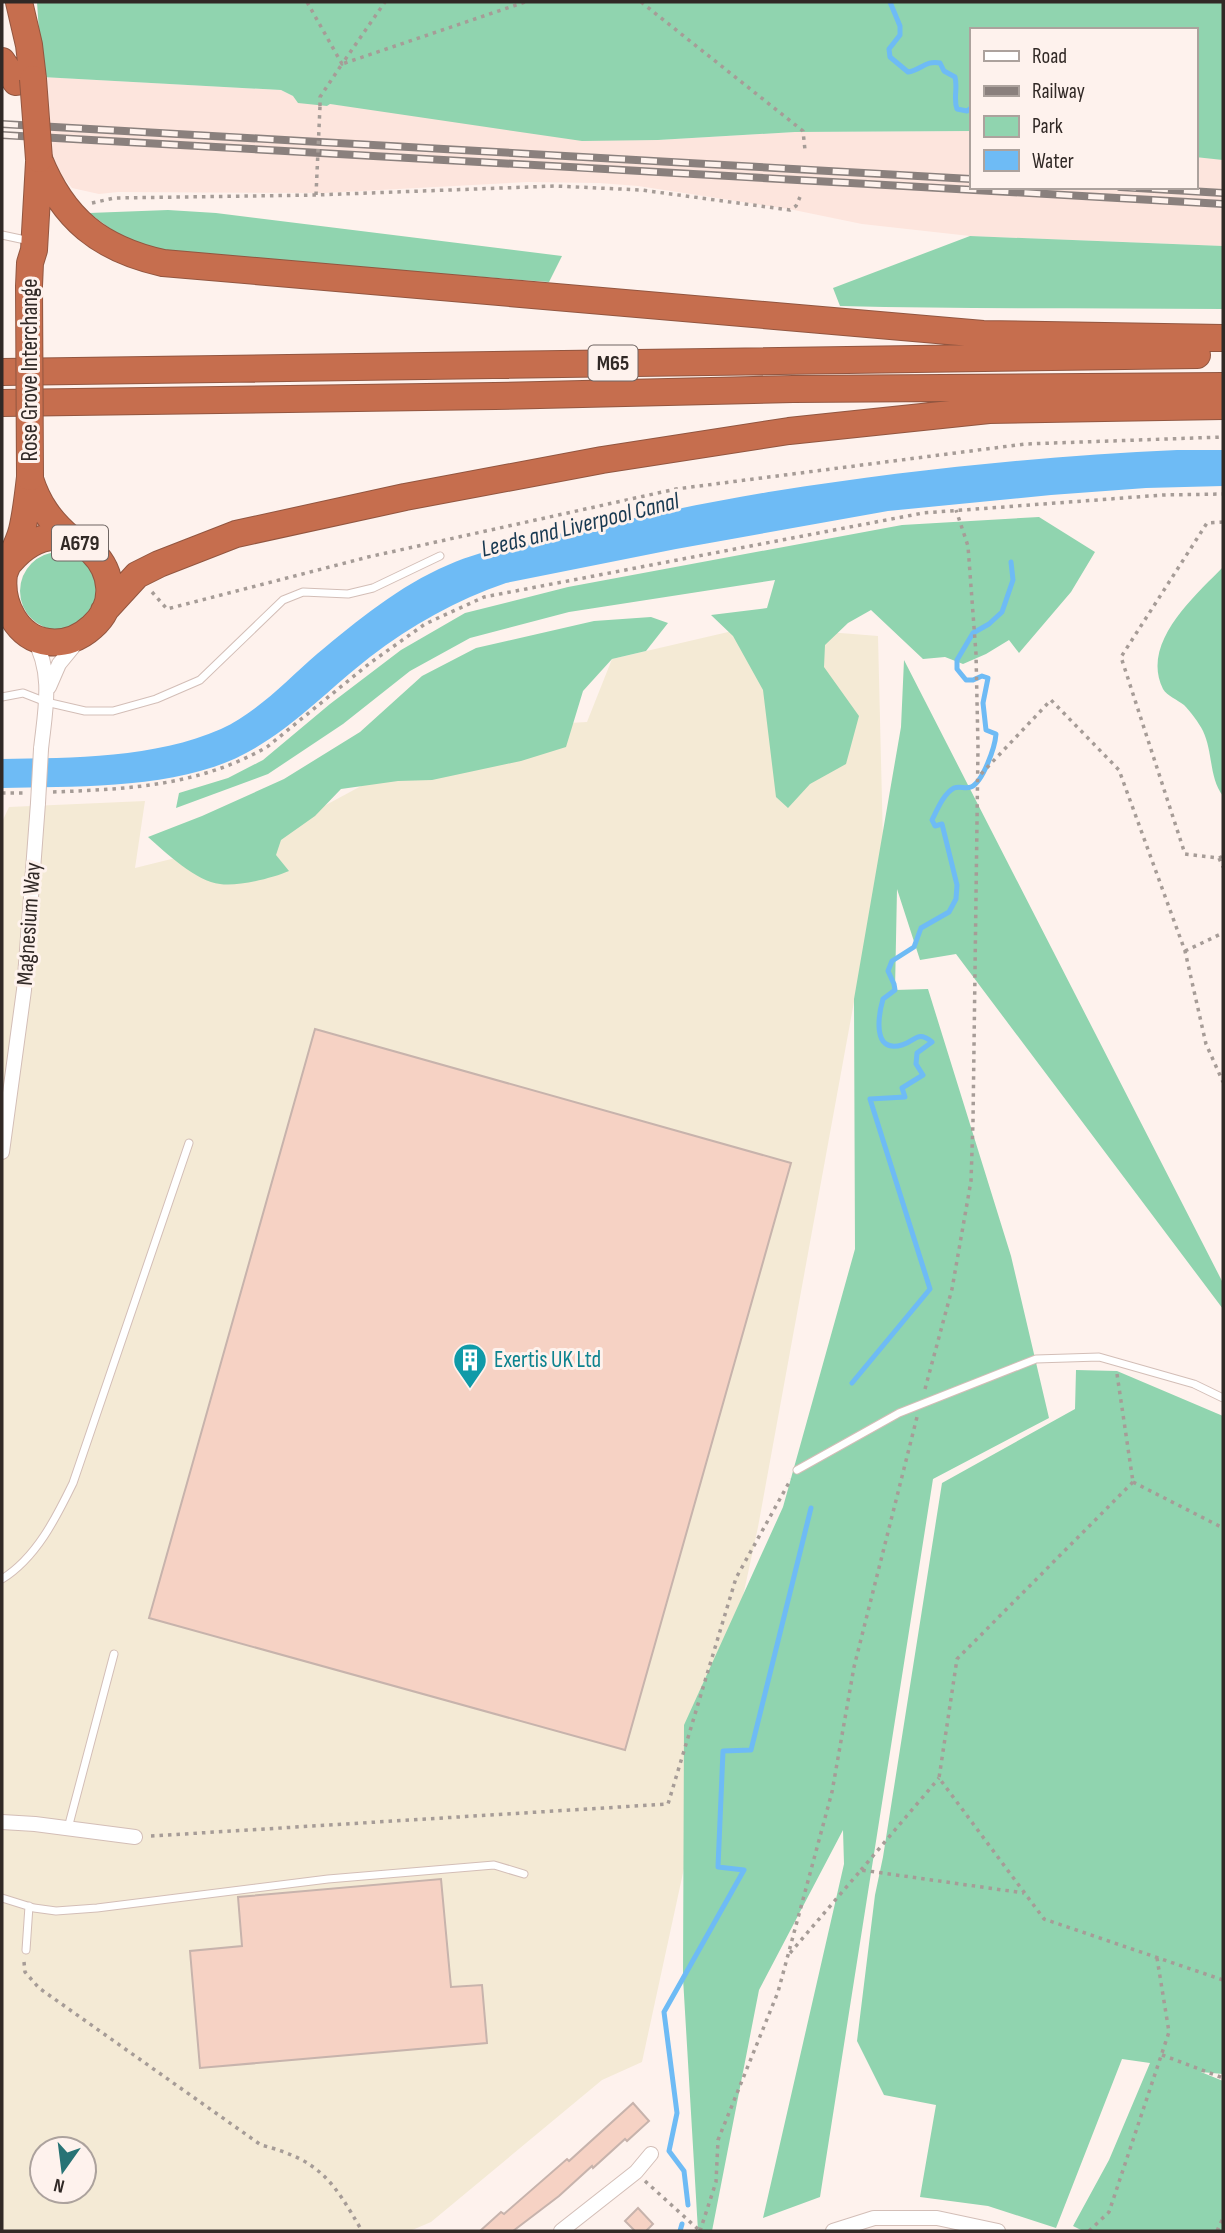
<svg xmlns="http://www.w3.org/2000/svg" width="1225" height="2233" font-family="'Sofia Sans Condensed',sans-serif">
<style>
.built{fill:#fde5dd}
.industrial{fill:#f4ead5;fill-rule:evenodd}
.green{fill:#90d4af}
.water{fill:#6ebbf5}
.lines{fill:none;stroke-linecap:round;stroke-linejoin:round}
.stream{stroke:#6ebbf5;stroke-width:5}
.building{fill:#f6d2c4;stroke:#c7b3ac;stroke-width:2}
.lane-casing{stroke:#d3beb7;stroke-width:9}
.street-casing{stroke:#d3beb7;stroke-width:16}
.highway-casing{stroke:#925640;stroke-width:28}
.path{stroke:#a69c97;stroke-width:3.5;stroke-dasharray:3.5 5;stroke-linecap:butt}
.lane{stroke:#fff;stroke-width:7}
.street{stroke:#fff;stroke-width:14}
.highway{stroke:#c66e4e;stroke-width:26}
.rail-casing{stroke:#8a807d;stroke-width:8}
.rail{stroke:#fef2ed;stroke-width:5;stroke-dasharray:16;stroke-linecap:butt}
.street-bridge-casing{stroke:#d3beb7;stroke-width:16;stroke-linecap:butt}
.highway-bridge-casing{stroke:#925640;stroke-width:28;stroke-linecap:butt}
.path-bridge{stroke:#a69c97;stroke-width:3.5;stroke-dasharray:3.5 5;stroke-linecap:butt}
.street-bridge{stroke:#fff;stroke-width:14}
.highway-bridge{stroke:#c66e4e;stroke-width:26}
.labels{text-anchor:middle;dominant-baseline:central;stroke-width:6;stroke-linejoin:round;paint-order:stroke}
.shield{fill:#fef2ed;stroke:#6e6562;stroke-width:2}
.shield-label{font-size:21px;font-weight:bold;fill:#312926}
.street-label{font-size:23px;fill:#312926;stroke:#fef2ed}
.culture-label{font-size:23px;fill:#0d838f;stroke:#fef2ed;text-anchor:start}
.water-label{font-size:24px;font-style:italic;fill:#183951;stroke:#fef2ed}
</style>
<rect width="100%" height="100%" fill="#fef2ed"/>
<path class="built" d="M42,77L281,90L293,96L327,106L330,104L658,140L795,132L971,131V187H1195V157L1223,159V246L970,236L862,224L789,209L638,186L599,183L528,182L324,193L118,192L99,194L72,188L61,175L49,146Z"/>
<path class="industrial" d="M754,626L878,636L883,843L758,1527L642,2062L602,2080L431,2222L410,2231H2V822L9,807L145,801L135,868L272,834L467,729L587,722L612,659ZM42,2149H84V2191H42Z"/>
<path class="green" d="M37,2H1223V160L1195,157V30H971V131L795,132L658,140L582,141L330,104L327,106L298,103L293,96L281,90L42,77Z
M168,210L216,213L562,256L549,282L224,258L150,249L119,235L89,213Z
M970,236L1223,246V309C1095,308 968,309 840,306L833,288Z
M1039,517L1095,552L1071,592L1019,653L1009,640L986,654L963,664L945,657L923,659L871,610L848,623L825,645L824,667L859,716L846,764L810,784L788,808L776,797L763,690L733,636L711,615L767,608L775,580L569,612L470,638L410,671L343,724L268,774L176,808L179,793L228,778L263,760L330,704L401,650L465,613L568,587L902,525Z
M20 591a39 39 0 1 1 78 0a39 39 0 1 1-78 0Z
M1223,567V796C1209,778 1213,752 1203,731C1199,723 1190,711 1184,705C1178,700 1167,696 1163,689C1140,643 1195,596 1223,567Z
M651,617L668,623L646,651L612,659L583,691L566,747L521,761L432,780L398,781L341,789L315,816L281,840L276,855L289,871C273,878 237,887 220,884C197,882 165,852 148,837L202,816L284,779L360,732L422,676L476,648L594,621Z
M904,660L1223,1283V1309L956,954L920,960L897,889L895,990L928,989L1011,1256L1049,1418L933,1479L820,2197L763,2218L844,1864L843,1830L759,1990L712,2231H698L683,1978L684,1725L783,1507L855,1249L854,999L901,727Z
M1076,1370L1117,1371L1223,1416V2074L1201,2072L1223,2081V2231H1083L1073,2226L1109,2160L1150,2063L1122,2059L1056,2228L988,2206L920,2197L936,2105L884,2095L857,2041L875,1895L883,1857L942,1483L1075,1409Z"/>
<path class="water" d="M1177,450H1223V486L1146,488L1051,495L888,511L676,549L506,583C456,600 412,625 370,657C330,688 294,727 248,752C180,790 78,786 2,788V759C72,758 156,758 221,729C258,712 287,680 317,654C358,620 399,586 448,565C471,555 495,549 519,542C604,525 689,505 775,491C908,470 1043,456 1177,450Z"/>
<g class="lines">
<path class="stream" d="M890,2L900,26V35L889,49L890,57L908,72C921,70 926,60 940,63L944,71L955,77C958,89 953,98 957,109L967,111L971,108
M852,1383L930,1289L870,1099L905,1097L902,1088L923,1075L916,1064L917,1053L932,1042C917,1030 916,1041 902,1045C871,1054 879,1013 883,999L895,990L894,984L888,971L892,961L914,947L921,928L949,912L956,899L957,885L942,824L935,826L932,820C937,810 944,793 954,788C959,786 966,789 971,787C983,782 995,747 996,734L986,730L983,703L988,678L982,676L973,680H966L957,669V660L973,633L989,624L1002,612L1013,580L1011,562
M688,2205L684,2171L669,2151L677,2113L664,2012L744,1870L718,1867L723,1751L751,1750L811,1508
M680,2231L682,2224"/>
</g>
<path class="building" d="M315,1029L791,1163L625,1750L149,1618Z
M441,1879L451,1987L482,1985L487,2043L200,2068L190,1951L242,1946L238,1897Z
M633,2103L649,2121L627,2141L625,2139L593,2168L592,2166L559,2196L513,2231H480L501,2212L504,2214L567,2159L569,2161Z
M638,2208L653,2224L646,2231H635L625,2221Z"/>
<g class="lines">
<g class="lane-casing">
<path id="lane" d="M2,235L30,241
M2,697L23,693L46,702L85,711H113L156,699L200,680L283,600L303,592L348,594L373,588L440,556
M797,1470L899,1413L1036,1359L1099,1357L1194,1384L1223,1398
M2,1579C36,1558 56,1518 73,1483L189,1143
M68,1828L114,1654
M2,1898L34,1908L56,1911L97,1908L328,1879L494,1865L524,1874
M26,1950L29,1906"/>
</g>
<g class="street-casing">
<path id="street" d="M33,638C54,673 45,711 41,749
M49,687L59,664L77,642
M2,1152L24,990L38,803
M2,1822L35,1824L135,1837
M561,2231L636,2172L651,2154
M833,2231L874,2218H937L998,2231"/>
</g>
<g class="highway-casing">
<path id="highway" d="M19,2L29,45L33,79
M2,61L16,82
M39,159C63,219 100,249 163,263L983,334L1223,338
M29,286L30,263L34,250L39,162
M2,372L1197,355
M2,403L495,396L793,389L1223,386
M30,479C38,504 50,521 70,538
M10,562C68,493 144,582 92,627C80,638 64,644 48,642C17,638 0,604 4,574C9,559 18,546 22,530C26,513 28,495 30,477
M104,611L137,575L159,564L236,534L405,497L602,460L789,431L989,410L1223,406"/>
</g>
<path class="path" d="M307,2L342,64L385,2
M641,2L803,131L805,150
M320,106V97L342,64L525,2
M92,203L114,198L316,195L555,186L641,190L790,210L796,206L800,197
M1223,522L1207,523L1121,657L1185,854L1219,858L1223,856
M152,592L167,609L368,557L676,489L1025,444L1223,437
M981,774L1051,700L1119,770L1185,951L1206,1044L1223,1082
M53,792C130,789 198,786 267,747L370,663L425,624L484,597L923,513L1163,495L1223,494
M2,793H24
M1219,858L1223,867
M1185,951L1223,933
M1117,1374L1133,1482
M925,1389L952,1289L971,1181L973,1121L978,747L976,654L968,546L956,510
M1133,1482L957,1659L939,1778L1044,1919L1223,1980
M1133,1482L1223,1528
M151,1836L668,1804L736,1578L791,1479
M861,1870L939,1778
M790,1953L861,1870L1024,1893
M24,1962L25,1972L39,1988L261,2145C320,2160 333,2181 362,2231
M1162,2055L1223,2078
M645,2181L699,2230
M700,2231L716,2182L718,2140L778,1992L832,1792L854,1667L917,1417
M1089,2231L1109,2212L1169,2032L1157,1958
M1217,2231L1223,2218"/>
<use href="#lane" class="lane"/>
<use href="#street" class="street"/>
<use href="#highway" class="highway"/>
<g class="rail-casing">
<path id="rail" d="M2,124L971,179
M2,135L1223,204
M1120,187L1223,193"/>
</g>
<use href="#rail" class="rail"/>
<g class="street-bridge-casing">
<path id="street-bridge" d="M38,803L41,749"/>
</g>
<g class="highway-bridge-casing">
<path id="highway-bridge" d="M33,79L39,159
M29,286L30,477"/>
</g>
<path class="path-bridge" d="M316,195L320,106"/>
<use href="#street-bridge" class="street-bridge"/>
<use href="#highway-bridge" class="highway-bridge"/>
</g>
<defs>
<g id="building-pin" transform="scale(1.75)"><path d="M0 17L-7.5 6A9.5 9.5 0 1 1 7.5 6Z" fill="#0f9aa8" stroke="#fef2ed"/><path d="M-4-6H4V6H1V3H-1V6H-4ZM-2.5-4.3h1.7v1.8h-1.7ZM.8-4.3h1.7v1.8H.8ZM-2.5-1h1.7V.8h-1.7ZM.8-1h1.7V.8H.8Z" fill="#fff"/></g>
</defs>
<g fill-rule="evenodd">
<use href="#building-pin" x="470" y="1360"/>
</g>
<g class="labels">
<g class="shield">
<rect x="588.5" y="345.5" width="49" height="35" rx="5"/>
<rect x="52" y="525.5" width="56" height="35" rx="5"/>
</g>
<g class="shield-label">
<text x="613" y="363">M65</text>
<text x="80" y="543">A679</text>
</g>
<g class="street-label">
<text transform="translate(30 370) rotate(-90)">Rose Grove Interchange</text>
<text transform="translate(29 924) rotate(-86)">Magnesium Way</text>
</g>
<g class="culture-label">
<text x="494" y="1360">Exertis UK Ltd</text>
</g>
<g class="water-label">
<text transform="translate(580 525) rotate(-14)">Leeds and Liverpool Canal</text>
</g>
</g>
<rect width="1225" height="2233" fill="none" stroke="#312926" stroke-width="7"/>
<rect x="970" y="28" width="228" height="161" fill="#fef2ed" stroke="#aca29d" stroke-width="2"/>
<rect x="984" y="51" width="35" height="10" fill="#ffffff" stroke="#aca29d" stroke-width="2"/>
<text x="1032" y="63" font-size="21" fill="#312926">Road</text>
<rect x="984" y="86" width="35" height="10" fill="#8a807d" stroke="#aca29d" stroke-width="2"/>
<text x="1032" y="98" font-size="21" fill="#312926">Railway</text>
<rect x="984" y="116" width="35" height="21" fill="#90d4af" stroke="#aca29d" stroke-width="2"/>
<text x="1032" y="133" font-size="21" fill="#312926">Park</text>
<rect x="984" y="150" width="35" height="21" fill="#6ebbf5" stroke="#aca29d" stroke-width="2"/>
<text x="1032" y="168" font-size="21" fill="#312926">Water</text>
<g transform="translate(63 2170) rotate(194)"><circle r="33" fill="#fef2ed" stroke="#aca29d" stroke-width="2"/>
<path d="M0-5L12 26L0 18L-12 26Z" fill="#287375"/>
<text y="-10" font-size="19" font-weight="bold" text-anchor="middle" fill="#312926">N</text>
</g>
</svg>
